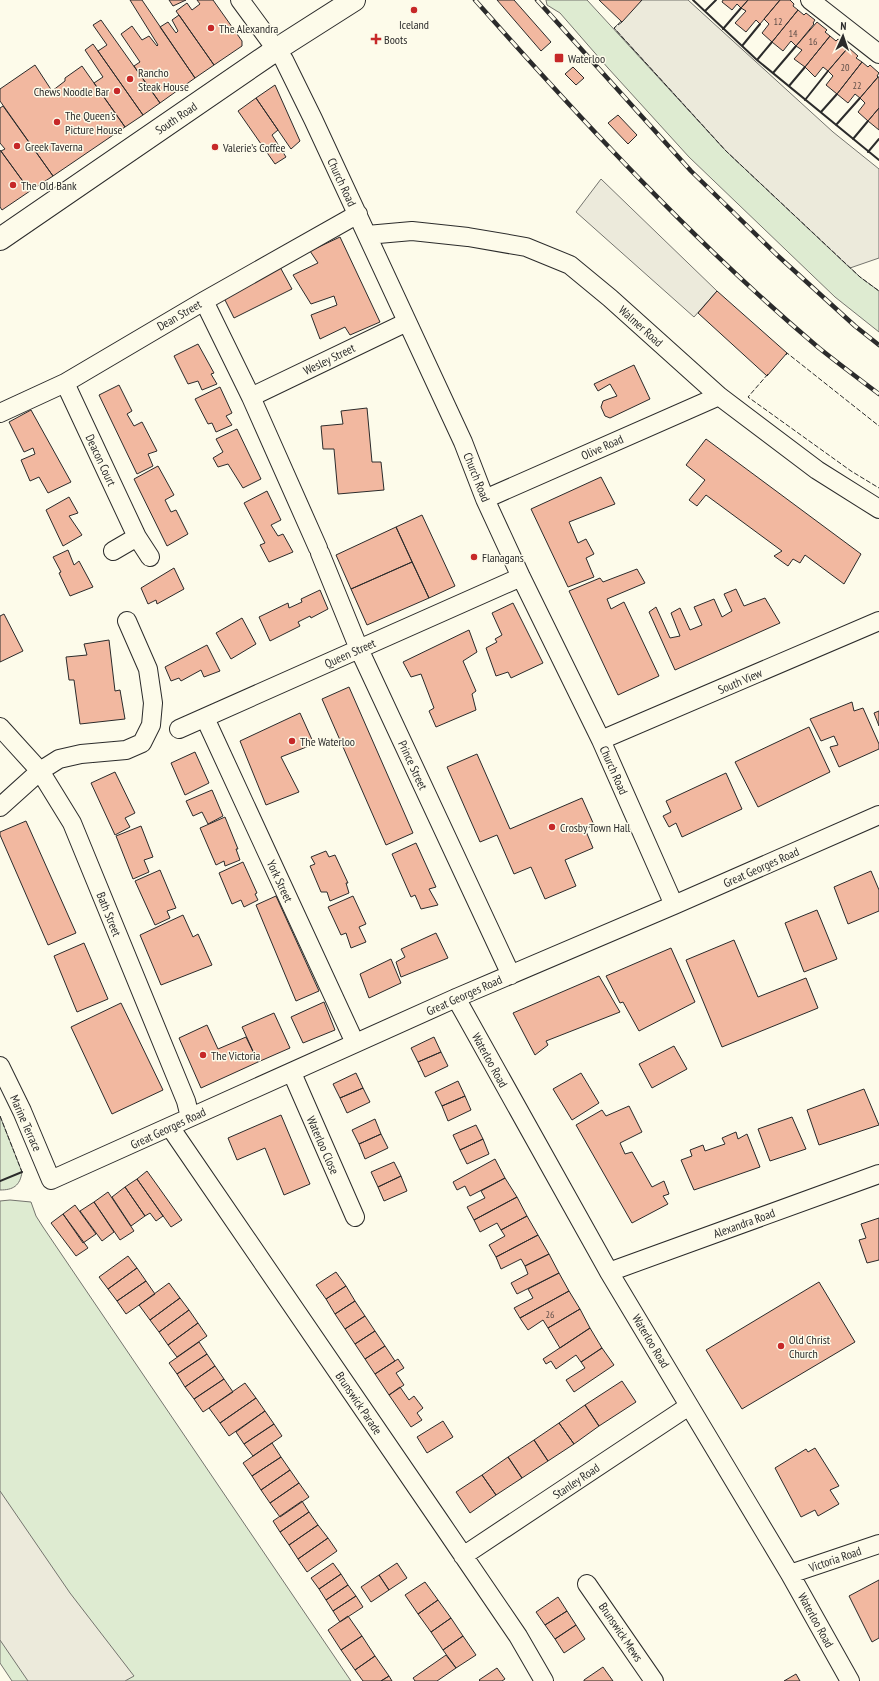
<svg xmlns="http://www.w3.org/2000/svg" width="879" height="1681" font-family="'PT Sans Narrow',sans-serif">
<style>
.green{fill:#deebd1;stroke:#74746e}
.parking{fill:#eceadb;stroke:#74746e}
.building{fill:#f2b8a0;stroke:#2b2b2b}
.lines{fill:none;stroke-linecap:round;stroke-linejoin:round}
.minor-casing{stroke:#2b2b2b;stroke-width:20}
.tertiary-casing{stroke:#2b2b2b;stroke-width:24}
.minor{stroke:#fdfbea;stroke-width:18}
.tertiary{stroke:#fdfbea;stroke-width:22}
.rail-casing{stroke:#2b2b2b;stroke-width:4.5}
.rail{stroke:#fdfbea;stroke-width:3;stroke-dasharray:9;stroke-linecap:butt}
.fence{stroke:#2b2b2b;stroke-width:1;stroke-dasharray:5 2;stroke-linecap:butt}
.wall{stroke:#2b2b2b;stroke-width:2}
.poi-dot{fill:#c62828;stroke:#fdfbea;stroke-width:1.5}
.labels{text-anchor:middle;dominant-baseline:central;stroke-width:3;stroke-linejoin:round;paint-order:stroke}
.number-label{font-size:10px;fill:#5d4e48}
.poi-label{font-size:12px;fill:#2b2b2b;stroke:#fdfbea;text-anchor:start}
.street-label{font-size:12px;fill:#2b2b2b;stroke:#fdfbea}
</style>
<rect width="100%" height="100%" fill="#fdfbea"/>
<path class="green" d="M546,0H587L726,151L860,277L879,291V332L835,297L689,157L608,68L560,13L547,5Z
M0,1116L22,1172C20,1186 13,1190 0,1190Z
M10,1200L31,1202L36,1216L43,1227L351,1681H12L0,1663V1201Z"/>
<path class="parking" d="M642,0H688L833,132L879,169V258L850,268L726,151L614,28Z
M601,179L717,291L694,317L576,212Z
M0,1491L70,1593L134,1676L125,1681H28L0,1640Z"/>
<path class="building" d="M130,0H142L195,78L160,103L134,66L140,62L121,34L132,26L142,40L149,36L157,46L158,45Z
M169,0H186L173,6Z
M197,0H213L242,41V46L214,65L176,11L187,3L192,10L200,4Z
M497,0H514L551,42L541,51Z
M599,0H642L622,22Z
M723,0H748L741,8L737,4L732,10L722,2Z
M748,0H780L760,24L756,20L746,32L735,23L746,11L741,8Z
M780,0H790L794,4L793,6L798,10L772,42L762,33L769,24L764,19Z
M798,10L804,15L806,13L815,20L813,23L814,24L796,46L791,41L783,51L772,42Z
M179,15L214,65L195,78L160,27L168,22L176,33L178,31L172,20Z
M101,20L160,103L143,115L98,51L107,45L93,25Z
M817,22L827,30L825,32L830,36L805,67L794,59L802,50L796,46Z
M830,36L836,41L838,39L847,46L845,49L846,50L828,71L823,67L815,77L805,67Z
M93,44L143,115L125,127L94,83L103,77L85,50Z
M849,48L858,56L856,58L862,62L837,94L826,85L833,76L828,71L846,50L847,51Z
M862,62L868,67L870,65L879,73L877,76L878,77L860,98L855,94L848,103L837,94Z
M35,65L52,91L65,81V78L82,66L125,127L53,176L0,101V89Z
M573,67L584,78L576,85L565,74Z
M878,77H879V108L868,121L858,112L865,103L860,98Z
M275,85L300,141L291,149L256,98Z
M256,98L278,130L272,135L286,157L275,164L238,111Z
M3,106L53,176L30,191L1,151L5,149L0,143V108Z
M879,108V130L868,121Z
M618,115L637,135L628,144L608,123Z
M0,150L30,191L2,210L0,207Z
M340,237L380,322L350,335L345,327L320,339L311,315L337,305L334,296L311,304L293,275L318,263L310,251Z
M280,267L292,289L234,318L223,296Z
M717,291L787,353L767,376L698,313Z
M198,344L214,373L211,374L217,384L202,390L198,381L188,384L174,356Z
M634,365L650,399L610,418L605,416L601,407L603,401L617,396L610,384L598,391L594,384Z
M119,385L132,411L127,414L134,426L142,422L157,451L148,454L153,466L137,474L99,395Z
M220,387L232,413L226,416L232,425L216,432L212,423L208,424L195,399Z
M367,408L372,462H381L384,490L338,494L334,449H323L321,426L343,424L341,411Z
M31,410L71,482L48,493L39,477L30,481L21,460L35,454L33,448L24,452L9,422Z
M237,429L261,479L243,488L228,464L218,467L213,458L223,452L216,439Z
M706,439L861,554L844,584L805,555L800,563L793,559L788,566L774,556L782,551L706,495L697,506L689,500L705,480L686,465Z
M158,466L174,495L165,500L171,512L176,510L188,534L167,546L134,479Z
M601,477L615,504L569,522L578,543L586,539L594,554L586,558L594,577L568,587L531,509Z
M267,491L281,520L271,525L278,536L283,534L293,552L269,562L260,545L265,543L244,503Z
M69,497L78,513L69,516L82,535L63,546L46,510Z
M422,515L455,586L429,598L396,527Z
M396,527L412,562L351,589L336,555Z
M68,550L74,565L79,561L93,587L70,596L59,573L61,572L53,557Z
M412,562L429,598L367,625L351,589Z
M174,568L184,589L157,604L156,600L148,604L141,588Z
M637,569L645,583L607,599L611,609L624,602L659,676L618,695L569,591L600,578L603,582Z
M736,589L744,606L765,598L780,623L675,670L649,612L656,607L670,638L680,636L671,613L680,608L690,630L702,625L694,607L714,599L722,617L732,611L724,594Z
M320,590L328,609L311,618L310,616L298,622L300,626L270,641L259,617L288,603L289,608L302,602L301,599Z
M513,603L543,663L511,678L508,672L496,676L486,648L497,642L495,639L502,635L492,613Z
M4,614L23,651L0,662V616Z
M242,618L256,644L231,659L216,633Z
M469,630L477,652L463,661L476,691L472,694L476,710L436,727L429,711L434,708L421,674L411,677L403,662Z
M109,640L115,691L120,690L125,719L80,724L74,680H69L66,657L87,655L84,644Z
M207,645L220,671L204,677L201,670L181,681L179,678L171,681L165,667Z
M349,687L413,833L386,845L322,699Z
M852,702L854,711L863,708L879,744V749L839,767L830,747L838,745L834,736L821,741L810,719Z
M879,711V726L874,713Z
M300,713L314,744L281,757L299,792L266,805L240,741Z
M809,727L830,772L758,807L735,762Z
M195,752L209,783L185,795L171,763Z
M477,754L510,829L582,798L594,825L585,829L593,848L565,860L576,886L545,899L531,867L514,874L497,835L480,842L447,767Z
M115,772L135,813L125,818L130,827L115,835L91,783Z
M726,773L742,809L682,837L676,823L669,827L663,816L671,812L666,801Z
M212,790L223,816L208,824L202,812L193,816L186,801Z
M225,817L238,849H236L240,860L225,866L224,861L216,865L200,828Z
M26,821L76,933L48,945L0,835V832Z
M141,826L153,857L144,860L149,872L133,879L116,836Z
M416,843L436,887L429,889L438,905L421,909L415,895L411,897L392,854Z
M326,851L329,857L335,855L348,883H346L349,893L330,901L327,892H321L310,866L315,864L311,857Z
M243,862L257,893L255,894L258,900L244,907L241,900L232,904L219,873Z
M160,870L176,908L167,911L170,918L155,925L135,881Z
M871,871L879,890V911L848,924L834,887Z
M276,896L319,991L296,1001L256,905Z
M353,896L366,924L359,927L366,942L351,948L346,933L341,935L328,907Z
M817,910L837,959L804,972L785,923Z
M183,915L193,937L198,934L212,965L161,985L140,935Z
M436,933L448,958L401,977L396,962L405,957L401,949Z
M734,940L758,997L806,978L818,1008L722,1047L686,960Z
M84,943L108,999L77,1012L54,956Z
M671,948L695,1002L639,1031L623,1002L620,1003L606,976Z
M391,959L401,983L369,998L360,974Z
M599,976L620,1012L546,1041L548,1045L535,1055L513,1013Z
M324,1002L335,1030L303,1043L291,1017Z
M121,1003L163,1090L112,1114L71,1027Z
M274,1013L290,1048L258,1062L242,1027Z
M207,1025L218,1049L246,1037L258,1062L201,1088L179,1038Z
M434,1037L441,1052L418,1062L411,1048Z
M674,1046L687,1069L652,1088L639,1064Z
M441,1052L448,1066L425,1077L418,1062Z
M356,1073L363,1088L340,1098L333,1084Z
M581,1073L599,1103L572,1120L553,1089Z
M458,1081L465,1096L442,1106L435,1092Z
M363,1088L370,1102L347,1113L340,1098Z
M864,1089L879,1125L819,1145L807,1110Z
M465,1096L471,1110L448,1121L442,1106Z
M629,1106L642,1132L620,1143L625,1154L632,1152L652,1187L664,1181L669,1194L663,1196L668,1204L632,1223L576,1125L602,1110L606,1116Z
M281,1115L310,1184L284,1195L265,1148L237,1160L228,1138Z
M792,1117L806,1149L770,1161L758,1129Z
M375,1119L381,1134L359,1144L352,1130Z
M476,1125L483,1139L460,1150L453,1135Z
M736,1132L738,1139L747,1134L760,1167L694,1190L681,1160L692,1156L690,1150L703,1145L705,1151L725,1144L722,1138Z
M381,1134L388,1148L365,1159L359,1144Z
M483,1139L489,1154L467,1164L460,1150Z
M495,1159L505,1178L470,1196L465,1186L457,1190L453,1182Z
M394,1162L401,1176L378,1187L371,1172Z
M147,1171L182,1220L171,1227L137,1179Z
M401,1176L407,1191L384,1201L378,1187Z
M505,1178L517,1197L474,1220L467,1207L485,1198L481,1191Z
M137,1179L163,1216L156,1221L150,1213L145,1216L125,1187Z
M125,1187L145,1216L131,1226L112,1197Z
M108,1192L134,1231L120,1240L94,1202Z
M517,1197L527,1216L501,1230L497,1223L480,1232L474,1220Z
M94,1202L114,1232L102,1241L80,1211Z
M75,1205L96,1234L83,1243L63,1214Z
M63,1214L88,1248L76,1256L51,1223Z
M527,1216L538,1235L496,1257L489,1245L505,1236L501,1230Z
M879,1218V1260L867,1263L859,1240L866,1238L861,1224Z
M538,1235L549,1254L525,1266L521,1259L501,1269L496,1257Z
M549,1254L559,1273L517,1294L511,1283L528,1274L525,1266Z
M128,1256L137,1268L108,1289L99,1277Z
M137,1268L146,1281L117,1301L108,1289Z
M336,1272L346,1286L326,1299L316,1285Z
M559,1273L569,1291L520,1318L514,1308L533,1298L528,1289Z
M146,1281L155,1294L126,1314L117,1301Z
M819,1282L855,1342L742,1409L706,1350Z
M169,1283L180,1298L150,1320L139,1305Z
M346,1286L355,1301L335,1314L326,1299Z
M569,1291L580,1309L548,1328L543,1320L528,1330L520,1318Z
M180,1298L189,1310L159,1332L150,1320Z
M355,1301L365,1316L345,1329L335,1314Z
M580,1309L590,1328L560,1348L548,1328Z
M189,1310L198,1323L168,1345L159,1332Z
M365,1316L375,1331L355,1344L345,1329Z
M198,1323L207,1336L177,1357L168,1345Z
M590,1328L602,1348L581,1362L576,1355L556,1369L551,1361L546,1364L543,1359Z
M375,1331L385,1346L365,1359L355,1344Z
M199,1342L207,1354L177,1374L169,1363Z
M385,1346L395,1361L375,1374L365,1359Z
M602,1348L614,1365L574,1392L566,1380L585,1368L581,1362Z
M207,1354L215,1366L185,1387L177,1374Z
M398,1359L404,1368L396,1373L404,1385L389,1395L375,1374Z
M215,1366L224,1379L194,1399L185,1387Z
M224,1379L233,1392L203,1412L194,1399Z
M622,1381L636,1402L599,1426L585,1405Z
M245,1383L256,1398L220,1423L209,1408Z
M400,1387L409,1400L414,1396L423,1408L417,1413L422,1420L411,1427L389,1395Z
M256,1398L265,1411L229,1436L220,1423Z
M585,1405L599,1426L574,1444L559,1423Z
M265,1411L274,1424L244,1444L236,1432Z
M443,1421L453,1437L427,1453L417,1437Z
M559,1423L574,1444L548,1461L534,1440Z
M274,1424L282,1436L253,1456L244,1444Z
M534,1440L548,1461L522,1478L508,1457Z
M272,1443L281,1457L252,1476L243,1463Z
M815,1448L839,1486L830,1490L839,1504L818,1516L815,1510L801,1517L775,1468L806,1449L808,1452Z
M281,1457L290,1470L261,1490L252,1476Z
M508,1457L522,1478L496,1495L482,1475Z
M290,1470L299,1483L270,1503L261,1490Z
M482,1475L496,1495L470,1513L456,1492Z
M299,1483L309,1497L280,1517L270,1503Z
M302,1501L309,1512L280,1532L273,1521Z
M309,1512L318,1525L289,1545L280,1532Z
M318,1525L328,1538L298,1559L289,1545Z
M328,1538L337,1551L307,1572L298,1559Z
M333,1563L341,1574L319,1589L311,1578Z
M397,1563L407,1578L389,1590L379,1575Z
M341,1574L348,1585L326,1600L319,1589Z
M379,1575L389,1590L371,1602L361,1587Z
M879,1580V1638L872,1642L849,1596Z
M425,1582L438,1600L418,1614L405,1595Z
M348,1585L356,1596L333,1611L326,1600Z
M356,1596L363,1607L340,1622L333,1611Z
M558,1597L567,1611L545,1625L536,1612Z
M438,1600L451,1618L431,1632L418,1614Z
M567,1611L576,1625L555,1639L545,1625Z
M348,1616L362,1636L341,1650L328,1630Z
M451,1618L463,1636L443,1650L431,1632Z
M576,1625L585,1639L564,1653L555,1639Z
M362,1636L375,1656L355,1670L341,1650Z
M463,1636L476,1655L456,1668L443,1650Z
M446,1655L456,1668L437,1681H415L413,1678Z
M375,1656L389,1676L381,1681H363L355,1670Z
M603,1667L613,1681H584V1680Z
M497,1668L505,1679L502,1681H480L479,1680Z
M796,1674L800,1681H784Z
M389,1676L392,1681H381Z"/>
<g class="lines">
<g class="minor-casing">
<path id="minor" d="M240,0L284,60L313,119L463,442L485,499L521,577L601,740L674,905
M810,0L879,54
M367,235L412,231L468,237L526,247L570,265L610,298L719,396L817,470L879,509
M204,301L251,397L407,322
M65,383L137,537L150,557
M251,397L318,548
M0,413L65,383L204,301L358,214
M485,499L719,396
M113,551L137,537
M320,553L359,649L511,975
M205,718L355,1043
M0,727L40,771L72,823L186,1101L190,1117
M179,729L521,577
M601,740L879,621
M0,807L40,771L59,759L81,754L126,750L142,743L151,725L153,703L148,669L127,621
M456,998L609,1272L790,1574L850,1681
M0,1066L22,1111L51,1180L456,998L674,905L879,815
M292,1073L355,1217
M170,1127L439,1520L518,1636L544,1681
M609,1272L879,1174
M463,1556L689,1406
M790,1574L879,1544
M587,1584L654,1681"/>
</g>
<g class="tertiary-casing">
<path id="tertiary" d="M0,239L277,49L354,0"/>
</g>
<use href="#minor" class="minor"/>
<use href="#tertiary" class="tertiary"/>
<g class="rail-casing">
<path id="rail" d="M475,0C583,122 695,243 819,348C839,364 859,379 879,394
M537,0L691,171L777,255L855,326L879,345"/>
</g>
<use href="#rail" class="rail"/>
<path class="fence" d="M622,22L614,28L726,151L860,277L879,291
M786,355L787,353L879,426
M768,374L748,397L851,471L879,488
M0,1116L22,1172"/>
<path class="wall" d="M693,0L757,60L879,160
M705,11L716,0
M723,29L741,8
M742,46L760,24
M757,60L772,42
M773,73L796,46
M789,86L805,67
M805,100L828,71
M821,112L837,94
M836,125L860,98
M853,139L868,121
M868,152L879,139
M0,1181L22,1172"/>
</g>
<g class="poi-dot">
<circle cx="414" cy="10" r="4"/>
<circle cx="211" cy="28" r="4"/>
<path d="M374 33h4v4h4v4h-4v4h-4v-4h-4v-4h4z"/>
<rect x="554" y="53" width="10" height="10" rx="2"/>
<circle cx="130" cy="79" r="4"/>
<circle cx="117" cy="91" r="4"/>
<circle cx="57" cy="122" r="4"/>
<circle cx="17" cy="146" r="4"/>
<circle cx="215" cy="147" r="4"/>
<circle cx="13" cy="185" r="4"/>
<circle cx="474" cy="557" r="4"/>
<circle cx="292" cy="741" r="4"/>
<circle cx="552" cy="827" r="4"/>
<circle cx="203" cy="1055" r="4"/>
<circle cx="781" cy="1346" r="4"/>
</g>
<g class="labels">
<g class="number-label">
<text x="778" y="21">12</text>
<text x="793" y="33">14</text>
<text x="813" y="41">16</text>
<text x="845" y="67">20</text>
<text x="857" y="85">22</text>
<text x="550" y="1314">26</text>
</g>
<g class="poi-label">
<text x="414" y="24" text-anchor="middle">Iceland</text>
<text x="219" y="28">The Alexandra</text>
<text x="384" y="39">Boots</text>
<text x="568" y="58">Waterloo</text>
<text x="138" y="72">Rancho<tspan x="138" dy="14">Steak House</tspan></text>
<text x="109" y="91" text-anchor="end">Chews Noodle Bar</text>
<text x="65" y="115">The Queen's<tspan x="65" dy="14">Picture House</tspan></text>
<text x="25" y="146">Greek Taverna</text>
<text x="223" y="147">Valerie’s Coffee</text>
<text x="21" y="185">The Old Bank</text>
<text x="482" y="557">Flanagans</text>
<text x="300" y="741">The Waterloo</text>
<text x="560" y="827">Crosby Town Hall</text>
<text x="211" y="1055">The Victoria</text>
<text x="789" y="1339">Old Christ<tspan x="789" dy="14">Church</tspan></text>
</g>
<g class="street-label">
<text transform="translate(176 118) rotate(-34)">South Road</text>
<text transform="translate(342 182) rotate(65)">Church Road</text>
<text transform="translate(179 315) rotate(-30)">Dean Street</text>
<text transform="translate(641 326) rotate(42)">Walmer Road</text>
<text transform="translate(329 359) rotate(-26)">Wesley Street</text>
<text transform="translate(602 447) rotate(-24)">Olive Road</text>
<text transform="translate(101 460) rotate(65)">Deacon Court</text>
<text transform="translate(477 477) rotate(68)">Church Road</text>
<text transform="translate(350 653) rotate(-24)">Queen Street</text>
<text transform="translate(740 681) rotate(-23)">South View</text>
<text transform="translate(413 765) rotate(65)">Prince Street</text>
<text transform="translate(614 770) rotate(66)">Church Road</text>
<text transform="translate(761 867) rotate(-24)">Great Georges Road</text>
<text transform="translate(280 881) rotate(65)">York Street</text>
<text transform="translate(109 914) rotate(68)">Bath Street</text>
<text transform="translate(464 995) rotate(-24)">Great Georges Road</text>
<text transform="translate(490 1060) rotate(61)">Waterloo Road</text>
<text transform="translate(26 1123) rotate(66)">Marine Terrace</text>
<text transform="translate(168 1128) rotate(-25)">Great Georges Road</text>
<text transform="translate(323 1145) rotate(66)">Waterloo Close</text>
<text transform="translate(744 1223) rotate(-20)">Alexandra Road</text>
<text transform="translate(651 1341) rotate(59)">Waterloo Road</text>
<text transform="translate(359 1403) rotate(56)">Brunswick Parade</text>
<text transform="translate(576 1481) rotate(-34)">Stanley Road</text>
<text transform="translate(835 1559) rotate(-19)">Victoria Road</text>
<text transform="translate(816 1620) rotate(61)">Waterloo Road</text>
<text transform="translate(621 1632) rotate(56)">Brunswick Mews</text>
</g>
</g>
<g transform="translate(843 36) rotate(3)" stroke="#fdfbea" stroke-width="3" paint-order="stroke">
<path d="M0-3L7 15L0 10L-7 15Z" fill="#2b2b2b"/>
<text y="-6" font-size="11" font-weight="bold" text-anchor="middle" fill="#2b2b2b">N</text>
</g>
</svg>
